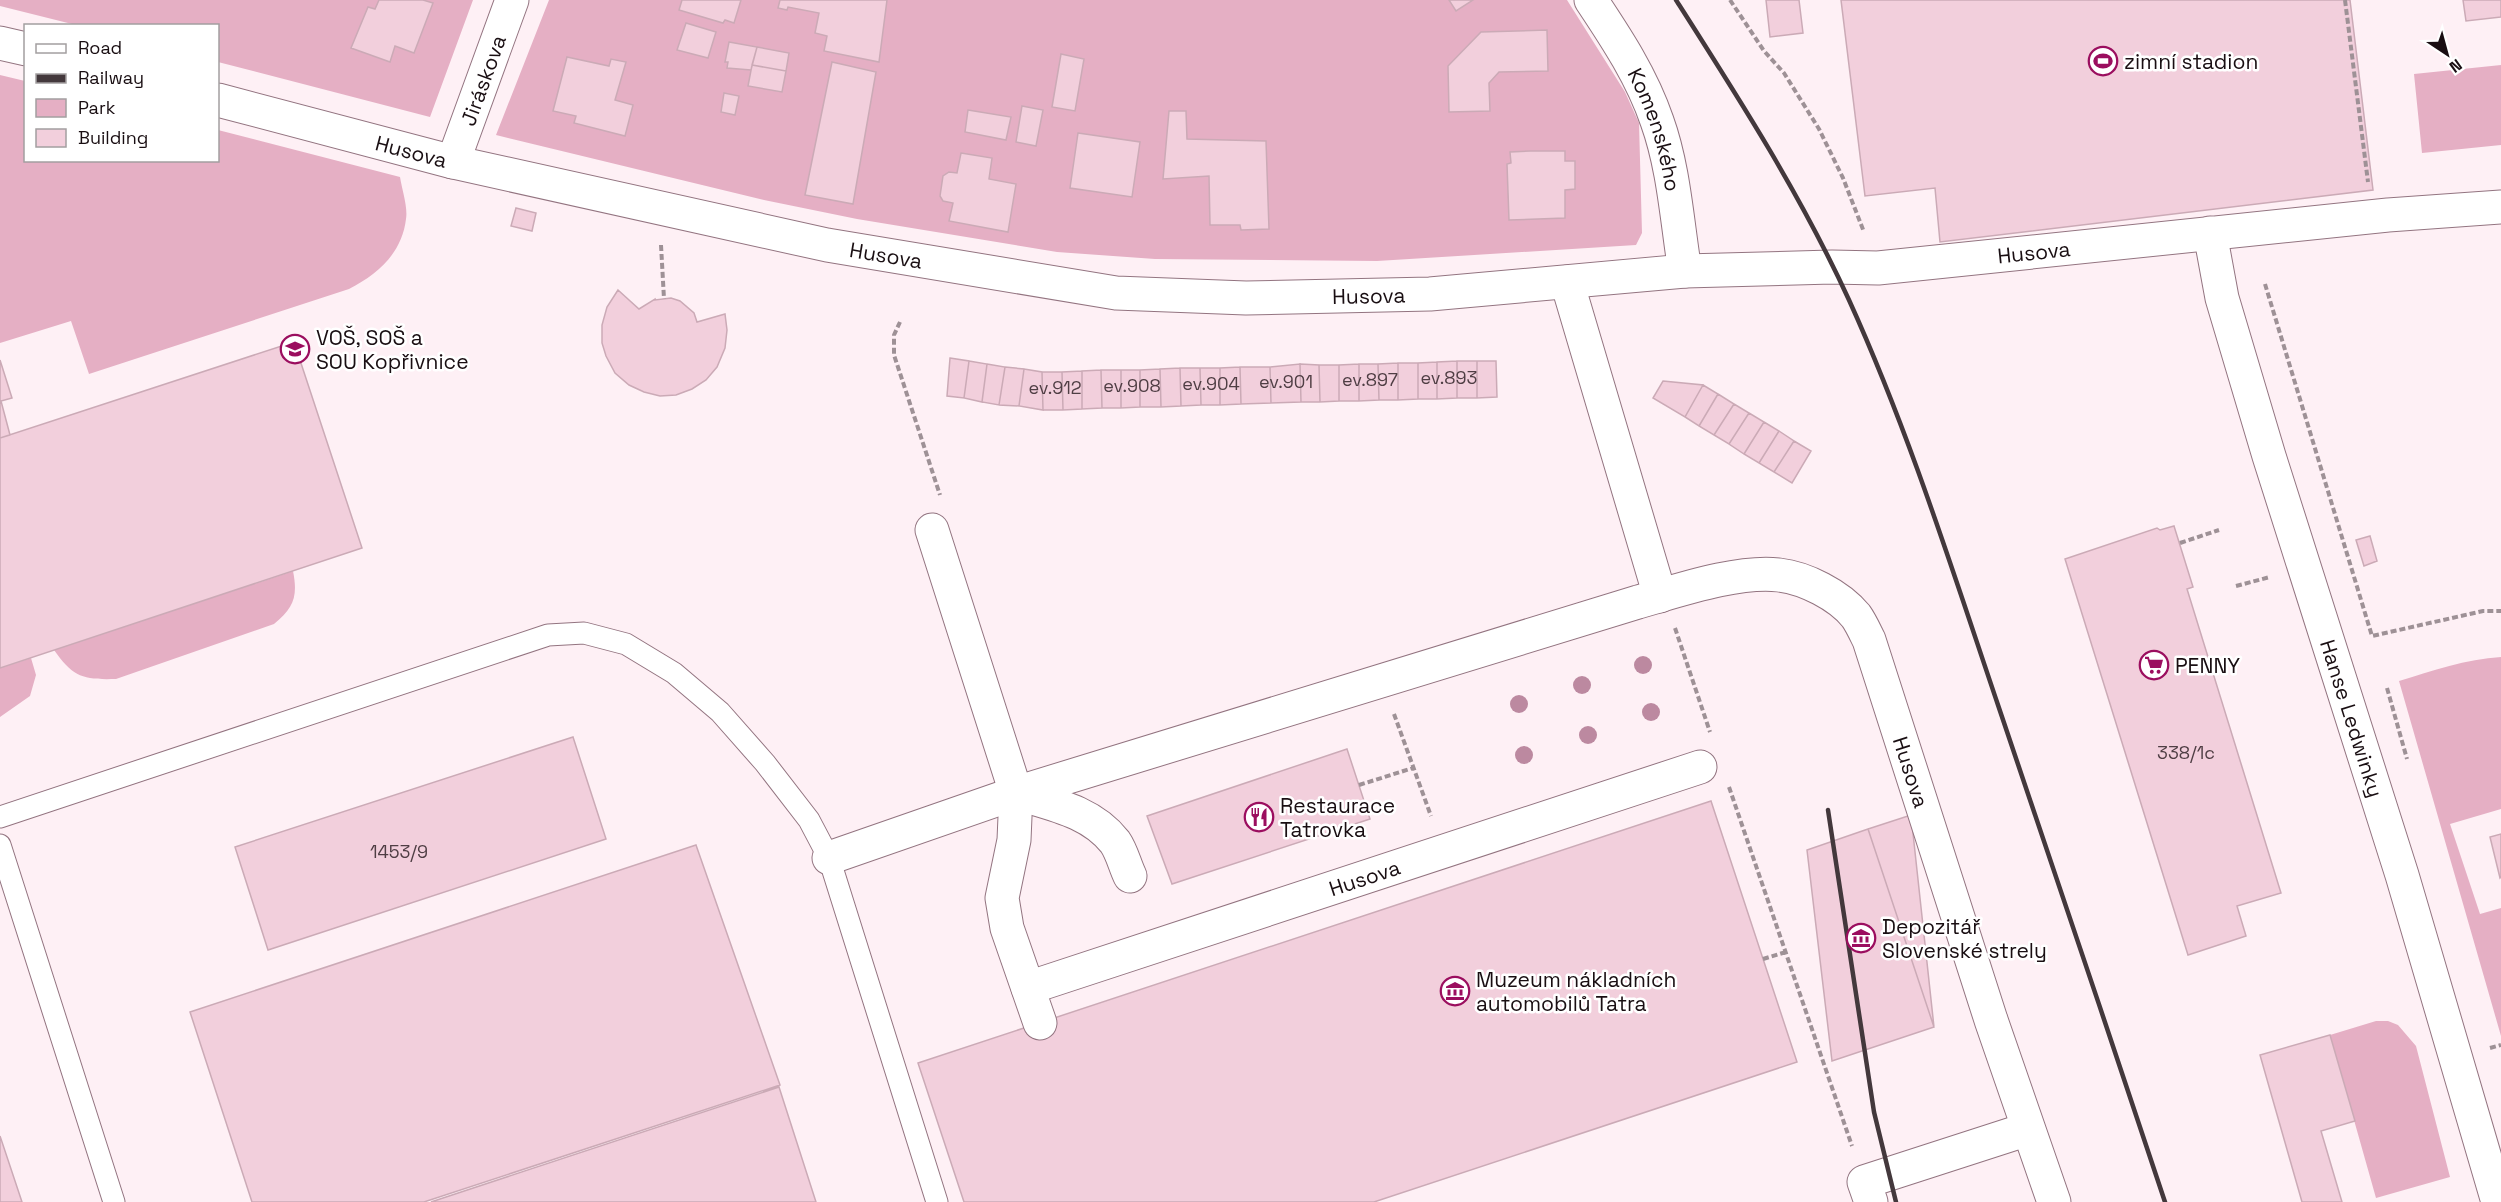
<svg xmlns="http://www.w3.org/2000/svg" width="2501" height="1202" font-family="'Space Grotesk',sans-serif">
<style>
.green{fill:#e5afc4}
.building{fill:#f2cfdc;stroke:#cbaab6;stroke-width:1.5}
.lines{fill:none;stroke-linecap:round;stroke-linejoin:round}
.lane-casing{stroke:#937480;stroke-width:23}
.street-casing{stroke:#937480;stroke-width:35}
.path{stroke:#9e9196;stroke-width:4;stroke-dasharray:6 3;stroke-linecap:butt}
.lane{stroke:#fff;stroke-width:21}
.street{stroke:#fff;stroke-width:33}
.rail{stroke:#43383c;stroke-width:4.5}
.tree{fill:#bc89a0}
.labels{text-anchor:middle;dominant-baseline:central;stroke-width:5;stroke-linejoin:round;paint-order:stroke}
.number-label{font-size:18px;fill:#4f3e44}
.poi-label{font-size:21px;fill:#190e12;stroke:#fff;text-anchor:start}
.street-label{font-size:21px;fill:#190e12;stroke:#fff}
</style>
<rect width="100%" height="100%" fill="#fef0f5"/>
<path class="green" d="M0,0H473L430,117L218,62V26L76,25L0,6Z
M549,0H1567L1625,92L1639,123L1642,233L1636,245L1377,261L1155,259L1057,252L857,219L764,200L496,135Z
M2501,65V145L2422,153L2414,74Z
M0,75L25,81L26,160H218V130L400,177C402,190 408,207 406,219C402,253 378,274 349,289L89,374L71,321L0,343Z
M293,571C298,596 294,608 274,624L116,679C83,680 73,677 54,650Z
M2501,657V809L2450,824L2480,914L2501,908V1036L2399,681C2432,671 2466,659 2501,657Z
M31,658L36,675L30,696L0,717V668Z
M2376,1021H2388L2398,1025L2416,1046L2450,1177L2376,1198L2330,1035Z"/>
<path class="building" d="M379,0H423L433,3L414,53L395,46L390,62L351,48L368,7L375,9Z
M682,0H741L734,23L725,20L723,23L679,10Z
M780,0H887L879,62L824,51L827,36L815,33L819,13L788,7L787,10L778,8Z
M1449,0H1473L1456,11Z
M1766,0H1799L1803,33L1770,37Z
M1841,0H2350L2373,190L1940,242L1935,188L1865,196Z
M2463,0H2501V17L2466,21Z
M686,23L716,32L708,58L677,50Z
M1547,30L1548,71L1499,72L1489,83L1490,111L1449,112L1448,66L1481,32Z
M729,42L757,47L751,70L727,68L728,62H725Z
M757,47L789,53L786,71L752,65Z
M1061,54L1084,59L1075,111L1052,107Z
M567,57L609,66L611,59L626,62L615,100L633,105L625,136L574,123L576,116L553,111Z
M832,62L876,72L853,204L805,195Z
M752,65L786,71L782,92L748,86Z
M724,93L739,96L735,115L721,112Z
M1022,106L1043,110L1036,146L1016,142Z
M968,110L1011,117L1006,140L965,132Z
M1169,111H1186L1187,139L1266,141L1269,229L1241,230L1240,225H1210L1209,176L1163,179Z
M1078,133L1140,142L1132,197L1070,188Z
M1530,151H1565V161H1575V189L1565,190V218L1509,220L1507,164L1511,163L1510,152Z
M961,153L992,158L989,179L1016,184L1008,232L949,221L953,203L943,201L940,196L943,176L949,172L957,173Z
M516,208L536,213L532,231L511,226Z
M618,290L639,309L655,299V300L671,298L680,301L694,313L697,322L725,314L727,330L725,348L717,367L706,380L692,389L676,395L660,396L644,392L629,385L615,373L606,356L602,343V325L607,307Z
M294,342L362,548L0,668V438Z
M950,358L969,361L964,398L947,396Z
M0,360L12,398L1,401L10,435L0,438Z
M969,361L987,364L982,402L964,398Z
M1457,361H1477V398H1457Z
M1457,361V398L1437,399V362Z
M1477,361H1496L1497,397L1477,398Z
M1437,362V399H1418V363Z
M1398,363H1418V399L1398,400Z
M1398,363V400H1379L1378,364Z
M987,364L1005,367L999,405L982,402Z
M1300,364L1319,365L1320,402H1301Z
M1300,364L1301,402L1271,403L1270,367Z
M1359,364H1378L1379,400L1359,401Z
M1359,364V401H1339V365Z
M1319,365H1339V401L1320,402Z
M1005,367L1024,369L1019,406L999,405Z
M1240,367H1270L1271,403L1241,404Z
M1240,367L1241,404L1220,405V368Z
M1180,368H1200L1201,405L1181,406Z
M1180,368L1181,406L1161,407L1160,369Z
M1200,368H1220V405H1201Z
M1024,369L1042,372L1043,410L1019,406Z
M1160,369L1161,407H1140V370Z
M1101,370H1121V408H1102Z
M1101,370L1102,408L1082,409V371Z
M1121,370H1140V407L1121,408Z
M1082,371V409L1063,410L1062,372Z
M1042,372H1062L1063,410H1043Z
M1663,381L1703,385L1685,417L1653,398Z
M1703,385L1718,394L1699,426L1685,417Z
M1718,394L1734,404L1714,435L1699,426Z
M1734,404L1749,413L1729,444L1714,435Z
M1749,413L1764,422L1744,454L1729,444Z
M1764,422L1779,431L1759,463L1744,454Z
M1779,431L1794,441L1774,472L1759,463Z
M1794,441L1811,451L1792,483L1774,472Z
M2174,526L2193,587L2187,589L2281,893L2237,906L2246,936L2188,955L2065,559L2157,528L2160,530Z
M2370,536L2377,561L2364,566L2356,540Z
M573,737L606,839L268,950L235,847Z
M1347,749L1370,819L1172,884L1147,816Z
M1711,801L1797,1062L1374,1202H964L918,1063Z
M1911,815L1934,1027L1868,829Z
M1868,829L1934,1027L1832,1061L1807,850Z
M2501,834V877L2500,878L2490,837Z
M696,845L780,1085L424,1202H252L190,1012Z
M2330,1035L2355,1121L2321,1131L2342,1202H2302L2260,1055Z
M779,1087L816,1202H431Z
M0,1136L22,1202H0Z"/>
<g class="lines">
<g class="lane-casing">
<path id="lane" d="M0,817L548,635L584,633L626,644L674,673L720,712L765,763L809,820L829,858L937,1202
M0,845L114,1202"/>
</g>
<g class="street-casing">
<g id="street">
<path id="s1" d="M1591,0C1617,39 1642,77 1657,121C1674,168 1677,222 1685,271"/>
<path d="M0,43L26,49"/>
<path id="s2" d="M218,100L453,162L827,245L1116,293L1246,298L1430,294L1685,271L1832,267L1878,268L2388,215L2501,207"/>
<path id="s3" d="M453,162L512,0"/>
<path id="s4" d="M2210,233L2222,298L2269,456L2402,875L2498,1202"/>
<path d="M1567,282L1660,596"/>
<path d="M932,530L1016,793L1014,840L1002,898L1007,928L1040,1023"/>
<path d="M1016,793C1051,804 1091,811 1115,842C1122,852 1125,866 1130,876"/>
<path id="s5" d="M829,858L1016,793L1638,602C1677,591 1738,570 1779,575C1805,578 1839,595 1856,616C1861,623 1865,632 1869,640L1991,1020L2054,1202"/>
<path id="s6" d="M1028,988L1700,767"/>
<path d="M1871,1202L1864,1182L2028,1129"/>
</g>
</g>
<path class="path" d="M1730,0L1764,51L1784,73L1819,129L1843,178L1864,232
M2345,0L2368,182
M661,245L664,299
M2265,284L2372,636L2483,611H2501
M900,322L894,335V355L940,495
M2180,543L2219,530
M2236,586L2270,577
M1675,628L1710,732
M2387,688L2407,759
M1394,714L1431,816
M1359,785L1413,768
M1729,787L1852,1146
M1763,959L1786,952
M2490,1048L2501,1045"/>
<use href="#lane" class="lane"/>
<use href="#street" class="street"/>
<path class="rail" d="M1676,0C1738,97 1801,195 1849,300C1909,432 1952,569 1998,705C2054,871 2110,1036 2165,1202
M1828,810L1874,1112L1896,1202"/>
</g>
<g class="tree">
<circle cx="1643" cy="665" r="9"/>
<circle cx="1582" cy="685" r="9"/>
<circle cx="1519" cy="704" r="9"/>
<circle cx="1651" cy="712" r="9"/>
<circle cx="1588" cy="735" r="9"/>
<circle cx="1524" cy="755" r="9"/>
</g>
<defs>
<g id="stadium-ring" transform="scale(1.5)"><circle r="9.5" fill="#fff" stroke="#9b0e5f" stroke-width="1.5"/><path d="M0-5a6.5 5 0 1 0 0 10a6.5 5 0 1 0 0-10ZM-3.5-1.8h7v3.6h-7Z" fill="#9b0e5f"/></g>
<g id="university-ring" transform="scale(1.5)"><circle r="9.5" fill="#fff" stroke="#9b0e5f" stroke-width="1.5"/><path d="M0-5L7-2L0 1L-7-2ZM-4 1L0 2.5L4 1V4Q0 6-4 4Z" fill="#9b0e5f"/></g>
<g id="supermarket-ring" transform="scale(1.5)"><circle r="9.5" fill="#fff" stroke="#9b0e5f" stroke-width="1.5"/><path d="M-6-5.5h2.5l.6 2H6L4.5 2H-2.5L-4.4-4H-6ZM-1.5 3.2a1.3 1.3 0 1 0 .1 0ZM3 3.2a1.3 1.3 0 1 0 .1 0Z" fill="#9b0e5f"/></g>
<g id="restaurant-ring" transform="scale(1.5)"><circle r="9.5" fill="#fff" stroke="#9b0e5f" stroke-width="1.5"/><path d="M-5-6h1v4h1v-4h1v4h1v-4h1v5L-1.5 .5V6h-2V.5L-5-1ZM5-6V6H3V1.5H1.5Q1.5-4 5-6Z" fill="#9b0e5f"/></g>
<g id="museum-ring" transform="scale(1.5)"><circle r="9.5" fill="#fff" stroke="#9b0e5f" stroke-width="1.5"/><path d="M0-6L6-3V-2H-6V-3ZM-5-1h2V3h-2ZM-1-1h2V3h-2ZM3-1h2V3H3ZM-6 4H6V6H-6Z" fill="#9b0e5f"/></g>
</defs>
<g fill-rule="evenodd">
<use href="#stadium-ring" x="2103" y="61"/>
<use href="#university-ring" x="295" y="349"/>
<use href="#supermarket-ring" x="2154" y="665"/>
<use href="#restaurant-ring" x="1259" y="817"/>
<use href="#museum-ring" x="1861" y="938"/>
<use href="#museum-ring" x="1455" y="991"/>
</g>
<g class="labels">
<g class="number-label">
<text x="1449" y="377">ev.893</text>
<text x="1370" y="379">ev.897</text>
<text x="1286" y="381">ev.901</text>
<text x="1211" y="383">ev.904</text>
<text x="1132" y="385">ev.908</text>
<text x="1055" y="387">ev.912</text>
<text x="2186" y="752">338/1c</text>
<text x="399" y="851">1453/9</text>
</g>
<g class="poi-label">
<text x="2124" y="61">zimní stadion</text>
<text x="316" y="337">VOŠ, SOŠ a<tspan x="316" dy="24">SOU Kopřivnice</tspan></text>
<text x="2175" y="665">PENNY</text>
<text x="1280" y="805">Restaurace<tspan x="1280" dy="24">Tatrovka</tspan></text>
<text x="1882" y="926">Depozitář<tspan x="1882" dy="24">Slovenské strely</tspan></text>
<text x="1476" y="979">Muzeum nákladních<tspan x="1476" dy="24">automobilů Tatra</tspan></text>
</g>
<g class="street-label">
<text stroke="none"><textPath href="#s3" startOffset="87">Jiráskova</textPath></text>
<text stroke="none"><textPath href="#s1" startOffset="146">Komenského</textPath></text>
<text stroke="none"><textPath href="#s2" startOffset="200">Husova</textPath></text>
<text stroke="none"><textPath href="#s2" startOffset="1839">Husova</textPath></text>
<text stroke="none"><textPath href="#s2" startOffset="686">Husova</textPath></text>
<text stroke="none"><textPath href="#s2" startOffset="1172">Husova</textPath></text>
<text stroke="none"><textPath href="#s4" startOffset="506">Hanse Ledwinky</textPath></text>
<text stroke="none"><textPath href="#s5" startOffset="1248">Husova</textPath></text>
<text stroke="none"><textPath href="#s6" startOffset="354">Husova</textPath></text>
</g>
</g>
<rect x="24" y="24" width="195" height="138" fill="#ffffff" stroke="#a39fa0" stroke-width="1.5"/>
<rect x="36" y="44" width="30" height="9" fill="#ffffff" stroke="#a39fa0" stroke-width="1.5"/>
<text x="78" y="54" font-size="18" fill="#190e12">Road</text>
<rect x="36" y="74" width="30" height="9" fill="#43383c" stroke="#a39fa0" stroke-width="1.5"/>
<text x="78" y="84" font-size="18" fill="#190e12">Railway</text>
<rect x="36" y="99" width="30" height="18" fill="#e5afc4" stroke="#a39fa0" stroke-width="1.5"/>
<text x="78" y="114" font-size="18" fill="#190e12">Park</text>
<rect x="36" y="129" width="30" height="18" fill="#f2cfdc" stroke="#a39fa0" stroke-width="1.5"/>
<text x="78" y="144" font-size="18" fill="#190e12">Building</text>
<g transform="translate(2447 54) rotate(144)" stroke="#ffffff" stroke-width="4.5" paint-order="stroke">
<path d="M0-4.5L10 22L0 15L-10 22Z" fill="#190e12"/>
<text y="-9" font-size="16" font-weight="bold" text-anchor="middle" fill="#190e12">N</text>
</g>
</svg>
